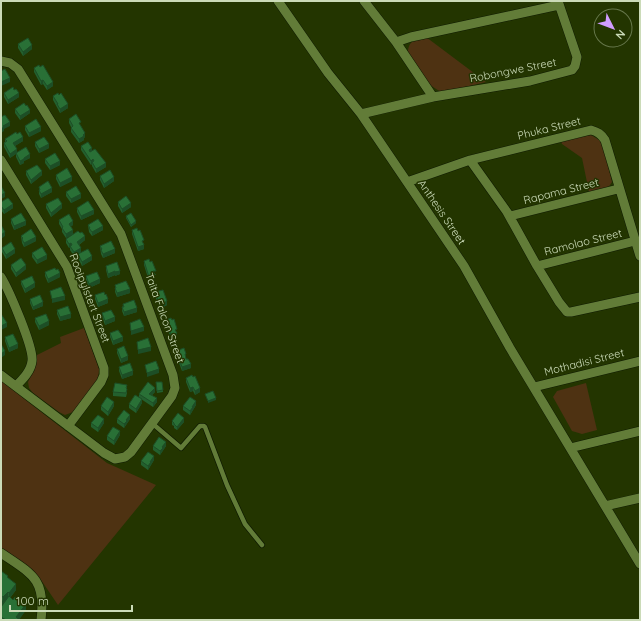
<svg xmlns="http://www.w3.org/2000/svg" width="641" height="621" font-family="Quicksand,sans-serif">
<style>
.green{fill:#4e3212}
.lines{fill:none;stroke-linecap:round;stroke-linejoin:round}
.service-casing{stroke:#0f1b00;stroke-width:6}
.minor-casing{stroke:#0f1b00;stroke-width:10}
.service{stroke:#627c38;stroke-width:4.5}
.minor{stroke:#627c38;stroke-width:9}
.wall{fill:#23602e}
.shaded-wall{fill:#1d4e26}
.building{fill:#297036;stroke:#1d4e26}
.labels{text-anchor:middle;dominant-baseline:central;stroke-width:3;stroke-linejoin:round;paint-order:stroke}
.street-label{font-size:11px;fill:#cbdbb8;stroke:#233500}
</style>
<rect width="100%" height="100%" fill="#233500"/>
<path class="green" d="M426,37L486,82L443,92C426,87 418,68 408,54C408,40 415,40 426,37Z
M591,135L599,140L603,145L612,182C607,191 599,191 589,192L582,158L562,144L561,141Z
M84,328L99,369L98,380L73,412L65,415L59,412L33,393L29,388L28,382L36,366L37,355L61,343L60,337Z
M1,381L107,463L156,485L58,605L39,577L1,548Z
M586,383L597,430L582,434L572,431L553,397L557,391Z"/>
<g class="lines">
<g class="service-casing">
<path id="service" d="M153,424L181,448L200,426H204L205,427L227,485L245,524L262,545"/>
</g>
<g class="minor-casing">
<path id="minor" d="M278,1L328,73L361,114L464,266L510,348L640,564
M364,1L396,42L433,97
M396,42L411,37L559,5
M1,61L10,63L18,69L121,234L173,375L175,388L172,396L131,452L125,457L115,459L104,453L1,375
M361,114L433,97L530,81L572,70L575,66L577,57L558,1
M1,160L67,267L104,368V375L101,382L68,426
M470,160L507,212L537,266L559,302L567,312H571L640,297
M407,182L470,160L591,130C598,132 601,134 605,140L640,256
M510,216L618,189
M537,266L635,241
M1,277C9,290 34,348 32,361C31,371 23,379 16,386
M534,387L640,361
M570,448L640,431
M605,506L640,498
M1,553C32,574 46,579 41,620"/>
</g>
<use href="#service" class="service"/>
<use href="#minor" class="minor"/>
</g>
<path class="wall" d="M18,44L32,49L23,56L18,48Z
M34,68L53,86L47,90L43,84L41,85L34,72Z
M4,93L19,97L8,104L4,97Z
M53,96L68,108L60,113L53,100Z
M15,109L30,113L20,120L15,113Z
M69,119L81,126L85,137L84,138V140L79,143L71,132V127L69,123Z
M25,126L41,131L29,137L25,130Z
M17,134L23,141L15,146L17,153L30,158L24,161V163L20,165L16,157V154L10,158L4,147V143L5,142V139Z
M35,142L49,148L39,153L35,146Z
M81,146L92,151L106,167L96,173L92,166V164L91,165L81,150Z
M45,159L60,165L50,170L45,163Z
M26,171L42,175L31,184L26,175Z
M56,175L72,181L60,187L56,179Z
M100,176L114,181L104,188L100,180Z
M39,187L52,192L41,198L39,194Z
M66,192L81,198L71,203L66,196Z
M1,202L13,208L4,214L1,210Z
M118,202L131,207L122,213L118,206Z
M46,204L62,208L51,217L46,208Z
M77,208L94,214L81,220L77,212Z
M126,216L136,223L131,227L126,218Z
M11,219L26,225L14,230L11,223Z
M59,220L73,225L71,226L73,234L66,238L62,232V229L59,224Z
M88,225L103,230L92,236L89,232Z
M132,230L144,244V249L138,251L132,234Z
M21,236L36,241L24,247L22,243Z
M66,239L85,240L79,245L81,252L74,256L70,250V247L69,248L66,243Z
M100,246L115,253L103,258L101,254Z
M2,248L15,253L6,259L2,252Z
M32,253L47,259L37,264L32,257Z
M78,254L92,260L82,266L78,258Z
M144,261L156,275H155V279L149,281L144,265Z
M11,265L26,269L16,277L11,269Z
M106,266L120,274L115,276V275L108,278L106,270Z
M45,272L60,277L48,283L45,276Z
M86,276L100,283L89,288L86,280Z
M21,281L35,287L25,293L21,284Z
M115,285L130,293L117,297L115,292Z
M155,292L167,305L160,309L155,296Z
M95,295L108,303L98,307L95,299Z
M30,299L43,306L33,310L30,303Z
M123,304L137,312L124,316L122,311Z
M57,310L71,318L60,321L57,314Z
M102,313L115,321L105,325L102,317Z
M35,318L49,325L39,330L35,322Z
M166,320L177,333V337L171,339L166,324Z
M110,333L123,341L113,345L110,337Z
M5,337L18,348L9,352L5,341Z
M117,349L128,360L121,363L117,353Z
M176,351L186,358L191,368L182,371L176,355Z
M119,367L133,375L122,379L119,371Z
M186,378L200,392L195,395L193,391L190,392L186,382Z
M156,382H162L163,392L157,393Z
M127,385V393L126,397L113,396V392Z
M155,392L152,395L157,402L153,407L141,399L142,403L136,413L129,408V404L139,398V394Z
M196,405L190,415L183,410V406Z
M101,406H114L108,416L101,410Z
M117,419H130L124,428L117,423Z
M172,421L184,422L177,430L174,428V426L172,425Z
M91,423H104L98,432L91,427Z
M120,435L114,445L107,440V436Z
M153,446H166L160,455L153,450Z
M154,460L148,470L141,465V461Z
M1,571L8,578L16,590L10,598L26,610L19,619L20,620H1V607L8,598L1,606Z"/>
<path class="shaded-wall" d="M32,45V49L23,56V52Z
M10,78V82L1,86V82Z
M43,80V84L41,85V81Z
M53,82V86L47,90V86Z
M19,93V97L8,104V100Z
M68,104V108L60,113V109Z
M30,110V113L20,120V116Z
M10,122V126L4,129V131L1,133V129L3,126Z
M41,127V131L29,137V133Z
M85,133V137L84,138V140L79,143V139Z
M23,137V141L13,147V143Z
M49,144V148L39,153V149Z
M92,148V152L89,154V150Z
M17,149V153L10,158V154Z
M30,154V158L24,161V163L20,165V161L24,158Z
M93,159V163L92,162V164L91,165V161Z
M60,161V165L50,170V166Z
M106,163V167L96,173V169Z
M42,171V175L31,184V180Z
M72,177V181L60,187V183Z
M114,177V181L104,188V184Z
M52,188V192L41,198V194Z
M5,193V197L1,199V195Z
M81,194V198L71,203V199Z
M131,203V207L122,213V209Z
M13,204V208L4,214V210Z
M62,204V208L51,217V213Z
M94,210V214L81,220V216Z
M26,221V225L14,230V226Z
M73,221V225L69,228V224Z
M136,221V223L131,227V225Z
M103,226V230L92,236V232Z
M73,230V234L66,238V234Z
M5,232V236L1,239V235Z
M85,236V240L77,246V242Z
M36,237V241L24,247V243Z
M71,243V247L69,248V244Z
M144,245V249L138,251V247Z
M81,248V252L74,256V252Z
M15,249V253L6,259V255Z
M115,249V253L103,258V254Z
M47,255V259L37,264V260Z
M92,256V260L82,266V262Z
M26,265V269L16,277V273Z
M115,271V275L108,278V274Z
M120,271V274L115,276V272Z
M60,273V277L48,283V279Z
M155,275V279L149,281V277Z
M100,279V283L89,288V284Z
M35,283V287L25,293V289Z
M130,289V293L117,297V293Z
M65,296V300L52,303V299Z
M108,299V303L98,307V303Z
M167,301V305L160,309V305Z
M43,302V306L33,310V307Z
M137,308V312L124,316V312Z
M71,314V318L60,321V317Z
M115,317V321L105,325V321Z
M49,321V325L39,330V326Z
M7,323V327L1,330V326Z
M144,327V331L131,335V331Z
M177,333V337L171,339V335Z
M123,337V341L113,345V341Z
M18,344V348L9,352V348Z
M151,347V351L138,354V350Z
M5,351V355L1,358V354Z
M128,356V360L121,363V359Z
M191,364V368L182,371V367Z
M159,369V373L147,377V373Z
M133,371V375L122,379V375Z
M193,387V391L190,392V388Z
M155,388V392L149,398V394Z
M200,388V392L195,395V391Z
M157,398V402L153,407V403Z
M216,398V400L208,403V401Z
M142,399V403L136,413V409Z
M196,401V405L190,415V411L192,407Z
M114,402V406L108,416V412Z
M130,415V419L124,428V424L126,420Z
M184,418V422L177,430V427Z
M104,419V423L98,432V428Z
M120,431V435L114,445V441L116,437Z
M166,442V446L160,455V451L162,447Z
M154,456V460L148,470V466L150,462Z
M16,584V590L9,599V593Z
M8,592V598L3,603V604L1,606V602L3,600V597Z
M26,604V610L19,620L16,617Z"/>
<path class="building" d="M28,38L32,45L23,52L18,44Z
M39,65L40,67L43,65L53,82L47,86L43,80L41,81L34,68Z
M5,69L10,78L1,82V71Z
M13,87L14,90L16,89L19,93L8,100L4,93Z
M58,93L59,95L61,93L68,104L60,109L57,104H58L53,96Z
M24,103L26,106L27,105L30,110L20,116L15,109Z
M76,114L81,122L79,123L85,133L83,135L84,136L79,139L71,128L73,126L69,119Z
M5,115L10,122L3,126L4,127L1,129V117Z
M36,119L41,127L29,133L25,126Z
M16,132L17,134L20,132L23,137L13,143L17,149L10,154L4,143L7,141L5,139Z
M44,137L49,144L39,149L35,142Z
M88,142L92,148L89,150L90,152L95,149L106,163L96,169L92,162L94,161L93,159L91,161L81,146Z
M26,147L30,154L24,158V159L20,161L16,153Z
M55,153L60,161L50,166L45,159Z
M37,165L42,171L31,180L26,171Z
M67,168L72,177L60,183L56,175Z
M110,170L114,177L104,184L100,176Z
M48,181L52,188L41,194L39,190H40L39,187Z
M1,186L5,193L1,195Z
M76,186L81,194L71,199L66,192Z
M126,196L131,203L122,209L118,202Z
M8,198L13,204L4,210L1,206V202Z
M58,198L62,204L51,213L46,204Z
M88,201L94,210L81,216L77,208Z
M21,213L26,221L14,226L11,219Z
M131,213L136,221L131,225L126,216Z
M69,214L73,221L69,224L73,230L66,234L62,228L63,227L59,220Z
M98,219L103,226L92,232L89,228H90L88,225Z
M1,225L5,232L1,235Z
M137,228L138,231L140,230L144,240L142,241L144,245L138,247L132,230Z
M31,229L36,237L24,243L22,239L23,238L21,236Z
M78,231L80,233L82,232L85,236L77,242L81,248L74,252L70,246L72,245L71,243L69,244L66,239Z
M111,241L115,249L103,254L101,250L102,249L100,246Z
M11,242L15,249L6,255L2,248Z
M42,247L47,255L37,260L32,253Z
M88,249L92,256L82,262L78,254Z
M21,258L26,265L16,273L11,265Z
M149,259L150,262L152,261L156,271H153L155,275L149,277L144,261Z
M117,262L120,271L115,272V271L108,274L106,266Z
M55,268L56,270L58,269L60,273L48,279L45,272Z
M97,272L100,279L89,284L86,276Z
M32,276L35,283L25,289L21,281Z
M126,281L130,289L117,293L115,288H116L115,285Z
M61,287L65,296L52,299L50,291Z
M163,290L167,301L160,305L155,292Z
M104,292L105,295L106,294L108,299L98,303L95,295Z
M40,295L43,302L33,307L30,299Z
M134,300L137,308L124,312L122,307H124L123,304Z
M68,306L71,314L60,317L57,310Z
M111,310L115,317L105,321L102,313Z
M1,314L7,323L1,326Z
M46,314L49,321L39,326L35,318Z
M171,318L172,320L174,319L177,329L175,330L177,333L171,335L166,320Z
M140,319L144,327L131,331L130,323Z
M118,330L123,337L113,341L110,333Z
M13,334L18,344L9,348L5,337Z
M148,338L151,347L138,350L137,342Z
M1,344L5,351L1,354Z
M124,346L128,356L121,359L117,349Z
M184,348L186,354H185L186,359H188L191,364L182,367L176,351Z
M156,361L159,369L147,373L145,365Z
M130,363L133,371L122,375L119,367Z
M192,375L193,377L195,376L200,388L195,391L193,387L190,388L186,378Z
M148,382L155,388L149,394L157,398L153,403L139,394Z
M156,382H162L163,390L157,391Z
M115,383L127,385L126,388L127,389L126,393L113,392Z
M213,391L216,398L208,401L205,394Z
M135,395L142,399L136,409L129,404Z
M107,397L114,402L108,412L101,406Z
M190,397L196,401L192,407H193L190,411L183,406Z
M124,410L130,415L126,420L127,421L124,424L117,419Z
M178,413L184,418L177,427L174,424V423L172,421Z
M98,415L104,419L98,428L91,423Z
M113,427L120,431L116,437L114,441L107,436Z
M159,437L166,442L162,447L163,448L160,451L153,446Z
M148,452L154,456L150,462H151L148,466L141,461Z
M1,571L8,576L7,577L16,584L9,593L8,592L3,597L1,596Z
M9,596L13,600L15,597L26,604L16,617L20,620H6L1,617V607Z"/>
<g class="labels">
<g class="street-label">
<text transform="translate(513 70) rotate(-11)">Robongwe Street</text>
<text transform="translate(549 128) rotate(-14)">Phuka Street</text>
<text transform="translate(561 191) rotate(-14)">Rapama Street</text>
<text transform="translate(442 212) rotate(56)">Anthesis Street</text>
<text transform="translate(583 242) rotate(-14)">Ramolao Street</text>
<text transform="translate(90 298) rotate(69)">Rooipylstert Street</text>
<text transform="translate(165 318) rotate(70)">Taita Falcon Street</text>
<text transform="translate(584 362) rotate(-14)">Mothadisi Street</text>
</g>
</g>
<rect width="641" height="621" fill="none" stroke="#cbdbb8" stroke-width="4"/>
<g transform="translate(613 28) rotate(132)"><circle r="19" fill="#233500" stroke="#66774a"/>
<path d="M0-3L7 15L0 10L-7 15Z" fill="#d09dff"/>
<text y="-6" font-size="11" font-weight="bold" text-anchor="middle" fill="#cbdbb8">N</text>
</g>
<path d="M10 605v6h122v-6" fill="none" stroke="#cbdbb8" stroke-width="2"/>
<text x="16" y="605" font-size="12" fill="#cbdbb8" stroke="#233500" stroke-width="3" paint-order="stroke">100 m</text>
</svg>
